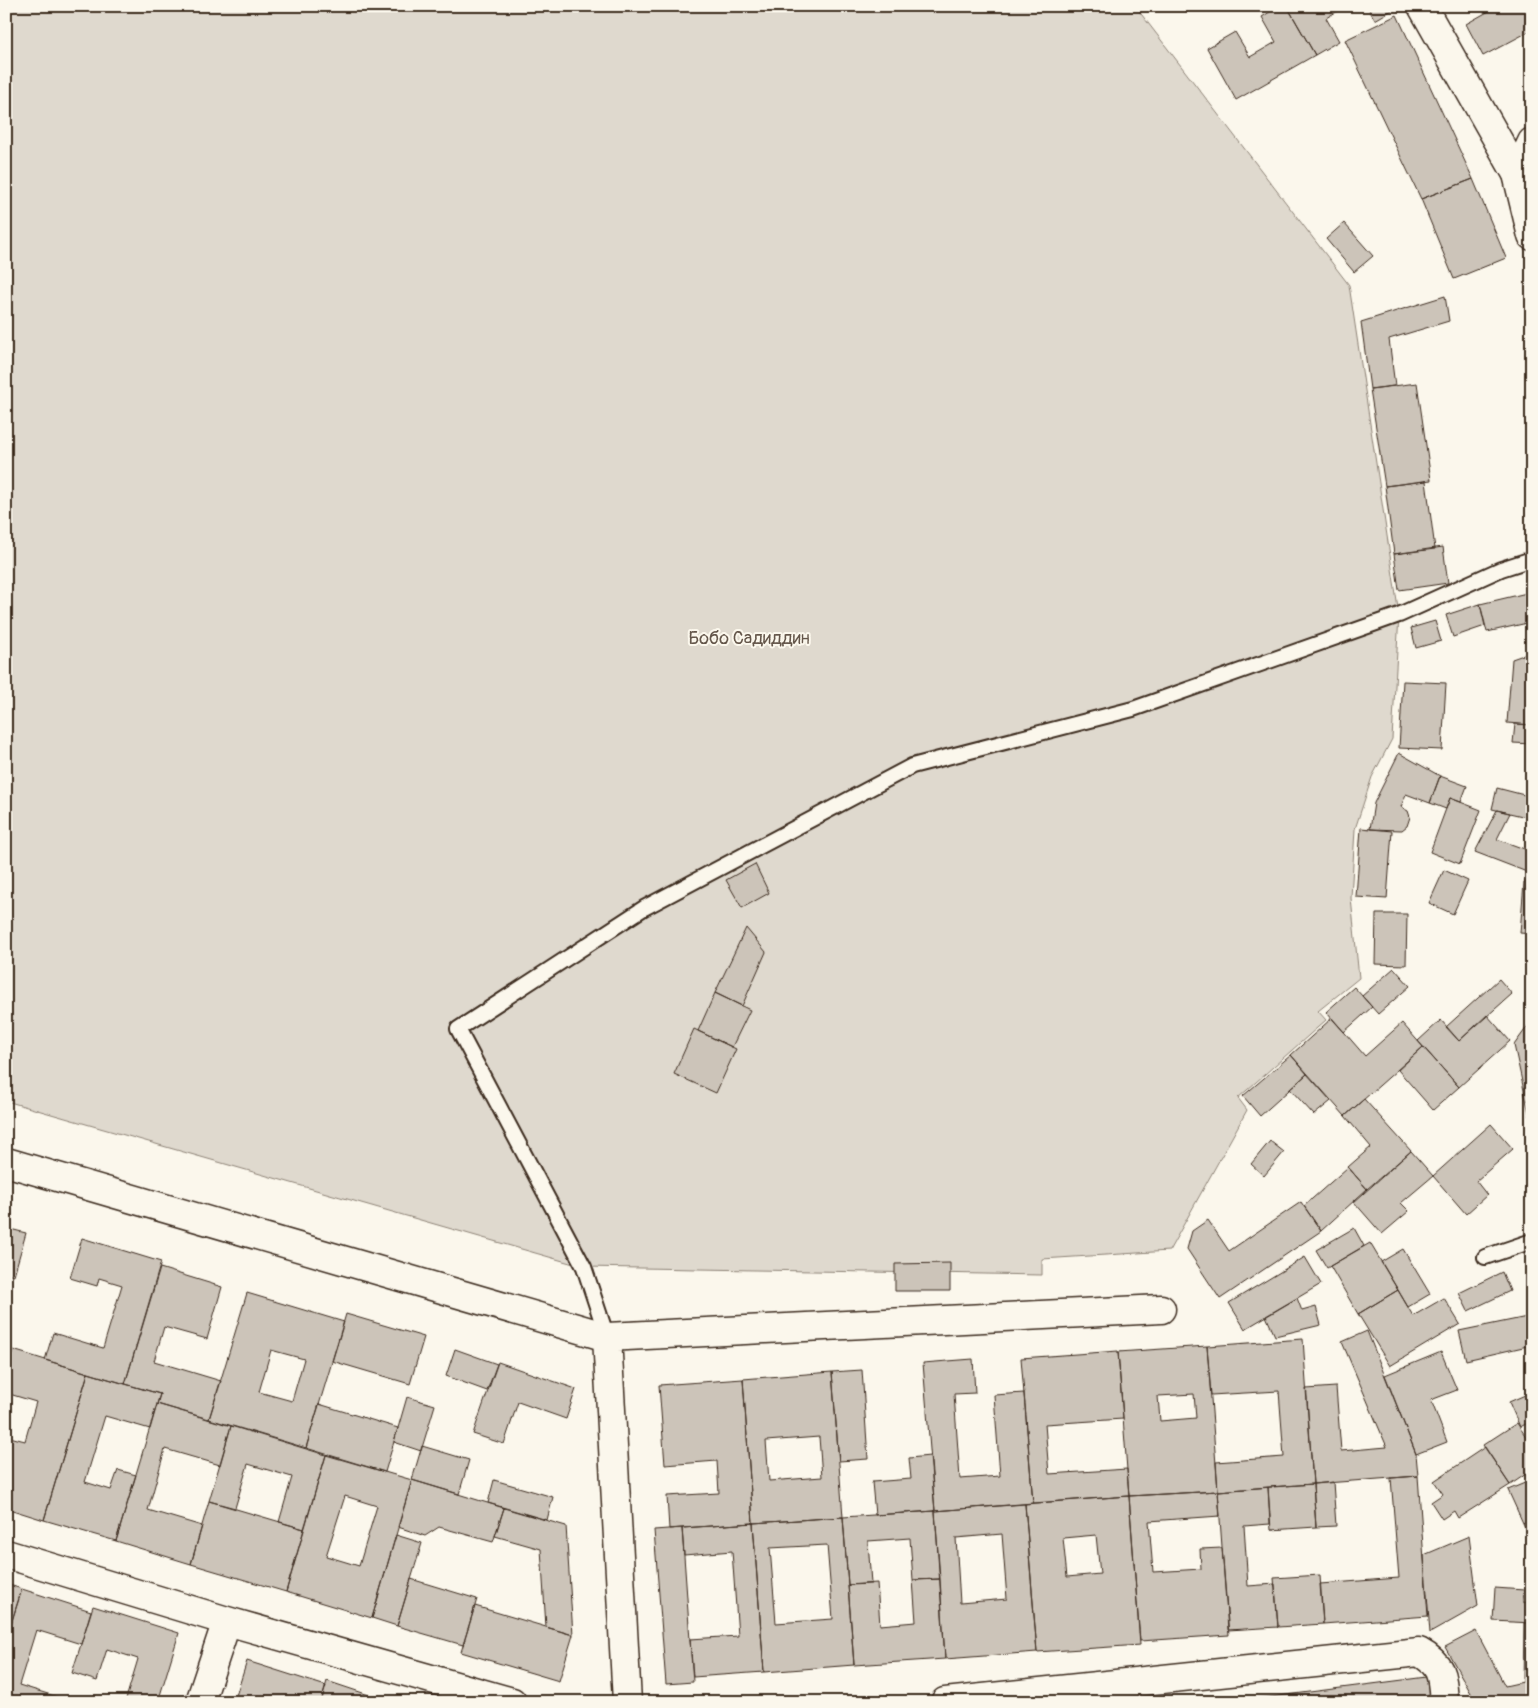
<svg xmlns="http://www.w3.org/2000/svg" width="1538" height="1708" font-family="Pangolin,sans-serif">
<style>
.green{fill:#dfd9ce;stroke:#8d8276}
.building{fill:#ccc4b9;stroke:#3b2a1e;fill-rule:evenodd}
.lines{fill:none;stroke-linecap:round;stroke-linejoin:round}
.lane-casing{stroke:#3b2a1e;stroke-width:18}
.street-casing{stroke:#3b2a1e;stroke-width:31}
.secondary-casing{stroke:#3b2a1e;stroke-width:31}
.lane{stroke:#fbf7ec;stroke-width:14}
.street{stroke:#fbf7ec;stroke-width:28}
.secondary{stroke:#fbf7ec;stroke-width:28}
.labels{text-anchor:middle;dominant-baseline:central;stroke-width:4;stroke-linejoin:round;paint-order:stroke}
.park-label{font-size:18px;fill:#64564a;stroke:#fbf7ec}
</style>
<rect width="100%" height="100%" fill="#fbf7ec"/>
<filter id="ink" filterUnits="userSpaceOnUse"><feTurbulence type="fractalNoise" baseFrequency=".02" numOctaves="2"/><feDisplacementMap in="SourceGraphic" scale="10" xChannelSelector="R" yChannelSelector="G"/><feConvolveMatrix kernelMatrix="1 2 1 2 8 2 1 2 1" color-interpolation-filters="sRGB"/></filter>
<g filter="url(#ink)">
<path class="green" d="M6,6H1135L1349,285L1399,615L1392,739L1372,777L1355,829L1351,898L1359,978L1318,1011L1326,1020L1238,1098L1247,1110L1169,1251L1042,1259V1275L584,1267L6,1101Z"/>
<path class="building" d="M1279,6H1287L1315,55L1236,100L1207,48L1235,32L1250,57L1276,42L1262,17Z
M1287,6H1346L1326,18L1339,41L1315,55Z
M1367,6H1399L1375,20Z
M1498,6H1532V30L1483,56L1466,24Z
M1397,15L1473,179L1421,199L1345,40Z
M1473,179L1506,258L1454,279L1421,199Z
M1344,223L1373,256L1354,272L1326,239Z
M1445,296L1449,321L1389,339L1395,386L1370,389L1361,322Z
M1417,383L1431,480L1385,486L1370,389Z
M1426,481L1435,549L1394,554L1385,486Z
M1443,547L1448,583L1399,590L1394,554Z
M1531,592L1532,622L1487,632L1480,604Z
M1480,604L1485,626L1453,637L1446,615Z
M1435,621L1441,641L1416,648L1411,628Z
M1529,653H1532V725L1507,723L1512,659Z
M1403,681L1446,683L1442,750L1399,748Z
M1515,724L1532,725V744L1513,743Z
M1399,753L1440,776L1430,803L1406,794L1401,807L1408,811L1410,817L1407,826L1402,830L1370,829L1374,803Z
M1440,776L1467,786L1461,802L1450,798L1446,809L1430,803Z
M1497,788L1532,797L1531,818L1492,809Z
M1450,798L1481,810L1460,864L1430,852Z
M1497,810L1510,813L1497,839L1530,851L1532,818V874L1475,852Z
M1361,828L1392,831L1387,899L1356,897Z
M755,864L769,893L742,908L726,880Z
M1444,870L1468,881L1453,914L1429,903Z
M1524,882L1532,883V934L1520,933Z
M1376,914H1407L1406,965L1375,964Z
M746,928L766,952L742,1006L715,993Z
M1394,968L1410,986L1378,1014L1362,996Z
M1499,979L1512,994L1459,1041L1446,1027Z
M1354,987L1372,1007L1344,1032L1326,1012Z
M715,993L750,1010L732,1047L698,1031Z
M1487,1015L1510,1041L1459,1087L1418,1041L1441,1020L1459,1041Z
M1332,1018L1365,1056L1402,1023L1423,1047L1345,1116L1291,1055Z
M1532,1022V1127L1514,1045L1530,1023Z
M694,1029L736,1049L716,1093L674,1074Z
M1423,1047L1459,1087L1433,1110L1398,1070Z
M1291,1055L1307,1074L1260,1116L1243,1096Z
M1307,1074L1331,1101L1314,1115L1290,1089Z
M1364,1099L1411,1151L1367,1189L1348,1167L1371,1147L1345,1116Z
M1491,1124L1513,1149L1476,1181L1487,1195L1466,1214L1433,1176Z
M1270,1141L1284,1152L1264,1176L1251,1164Z
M1411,1151L1433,1176L1401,1203L1409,1211L1382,1234L1354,1202Z
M1348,1167L1367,1189L1321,1231L1304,1206Z
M1301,1202L1321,1231L1220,1299L1187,1249L1192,1231L1208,1220L1229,1251Z
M6,1228L26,1233L14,1275L6,1273Z
M1354,1228L1364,1246L1327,1268L1316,1250Z
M82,1238L161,1262L125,1384L45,1360L53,1333L103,1348L122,1285L99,1278L97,1286L70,1278Z
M1370,1243L1398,1290L1358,1314L1330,1266Z
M1403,1249L1430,1294L1408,1307L1381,1262Z
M1305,1257L1321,1284L1245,1329L1229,1303Z
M950,1263V1291H895V1264Z
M160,1268L222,1287L207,1339L164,1327L154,1361L221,1381L209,1419L157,1404L160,1394L125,1384Z
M1502,1272L1510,1291L1468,1311L1459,1293Z
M1398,1290L1413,1316L1444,1298L1460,1324L1390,1366L1358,1314Z
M247,1293L344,1322L306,1448L209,1419ZM271,1350L304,1359L292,1401L259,1392Z
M1297,1298L1302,1311L1316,1307L1321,1325L1275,1336L1266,1316Z
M346,1314L424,1337L410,1384L332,1361Z
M1532,1316V1345L1466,1360L1459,1331Z
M1367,1331L1416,1454L1418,1476L1313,1484L1306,1389L1336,1387L1341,1451L1387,1447L1342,1342Z
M1303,1339L1313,1484L1218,1491L1216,1462L1284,1457L1279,1391L1211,1395L1207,1346Z
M1207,1346L1218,1491L1129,1496L1118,1352ZM1194,1394L1196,1418L1160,1421L1158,1396Z
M6,1348L13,1350L6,1373Z
M455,1349L497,1364L487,1391L446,1376Z
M13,1350L88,1373L44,1520L6,1508V1436L25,1441L36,1402L6,1393V1373Z
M1118,1351L1123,1419L1045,1424L1049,1474L1127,1469L1129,1496L1033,1503L1021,1358Z
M1441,1352L1457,1390L1431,1400L1447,1442L1416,1454L1385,1375Z
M973,1359L975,1393L954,1394L960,1479L1000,1476L994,1395L1024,1393L1033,1503L935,1511L923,1363Z
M498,1362L576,1389L566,1419L518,1402L504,1444L473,1434Z
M862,1370L868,1459L839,1461L832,1372Z
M832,1372L843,1517L753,1523L743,1379ZM819,1437L822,1477L769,1481L766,1441Z
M88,1373L160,1394L150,1429L105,1416L85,1482L111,1490L118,1470L136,1475L116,1541L44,1520Z
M743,1379L753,1523L669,1529L667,1496L719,1493L717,1461L665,1465L659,1385Z
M1532,1392V1421L1520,1427L1509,1402Z
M407,1397L435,1405L421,1451L394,1442Z
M157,1404L231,1426L220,1465L165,1449L148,1510L202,1526L191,1564L116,1541Z
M319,1404L398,1428L385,1472L306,1448Z
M1517,1423L1532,1446V1470L1510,1485L1483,1445Z
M231,1426L326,1455L304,1529L279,1522L292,1477L248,1464L235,1508L209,1501Z
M422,1446L469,1460L459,1494L412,1480Z
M1485,1447L1510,1485L1458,1518L1454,1511L1442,1519L1431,1502L1443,1494L1434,1481Z
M326,1455L412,1480L372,1618L286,1592ZM345,1496L377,1506L359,1566L326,1556Z
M930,1456L935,1511L875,1515L872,1482L911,1479L909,1458Z
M1418,1476L1428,1616L1323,1624L1320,1584L1399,1578L1391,1478Z
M412,1480L504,1508L493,1542L439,1527L425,1536L398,1527Z
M494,1480L553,1497L547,1520L488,1503Z
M1532,1480V1519L1523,1523L1508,1490Z
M1333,1482L1336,1526L1316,1527L1313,1484Z
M1313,1484L1316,1527L1271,1530L1268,1487Z
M1268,1487L1270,1524L1244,1526L1248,1586L1275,1584L1278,1627L1228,1630L1218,1491Z
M1218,1491L1220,1516L1149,1521L1153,1572L1201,1569L1200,1549L1222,1548L1229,1635L1140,1641L1129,1496Z
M1129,1496L1140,1645L1037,1652L1025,1504ZM1096,1535L1100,1574L1067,1577L1063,1538Z
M209,1501L304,1529L286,1592L191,1564Z
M1025,1504L1037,1652L945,1659L935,1511ZM1002,1534L1007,1599L960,1603L956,1538Z
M504,1508L566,1526L573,1635L546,1627L541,1549L495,1536Z
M935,1511L940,1579L913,1580L910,1538L868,1541L871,1584L848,1585L843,1517Z
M843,1517L854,1665L764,1672L753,1523ZM827,1545L833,1619L776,1623L770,1548Z
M1532,1519V1542L1523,1523Z
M753,1523L764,1672L693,1677L690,1639L738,1636L732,1551L684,1555L682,1528Z
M682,1528L693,1682L666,1684L654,1530Z
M396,1535L422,1543L397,1626L372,1618Z
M1469,1536L1478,1606L1430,1633L1424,1555Z
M1320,1575L1323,1624L1278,1627L1274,1578Z
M411,1579L477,1599L463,1645L397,1626Z
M940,1579L945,1659L854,1665L848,1585L877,1583L880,1625L916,1622L913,1580Z
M6,1584L22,1589L12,1620L6,1618Z
M1495,1588L1524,1590L1523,1602L1532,1603V1623L1493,1621Z
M22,1589L91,1611L81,1644L36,1630L19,1685L64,1699L63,1702H6V1640Z
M93,1606L179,1633L158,1702H125L138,1659L107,1649L97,1681L72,1673Z
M475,1606L573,1635L559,1681L461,1652Z
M1524,1623H1532V1701L1476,1702L1445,1647L1476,1631L1505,1686L1523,1682Z
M247,1661L326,1686L321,1702H234Z
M1434,1676L1436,1702H1271V1697Z
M327,1681L390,1702H321Z
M1271,1697V1702H1223Z"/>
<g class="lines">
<g class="lane-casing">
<path id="lane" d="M1485,1257L1532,1241
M607,1337L584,1267L458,1029L644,908L912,766L1133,709L1399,615L1501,569L1532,559"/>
</g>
<g class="street-casing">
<path id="street" d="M1517,174L1532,142
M6,1162L607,1337L627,1702
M607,1337L1161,1309
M6,1554L227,1621L512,1702
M200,1702L227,1621
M945,1702L1419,1652C1443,1665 1442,1677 1444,1702"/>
</g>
<g class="secondary-casing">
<path id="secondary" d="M1422,6L1517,174L1532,236"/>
</g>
<use href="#lane" class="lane"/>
<use href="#street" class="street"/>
<use href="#secondary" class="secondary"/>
</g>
</g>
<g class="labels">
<g class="park-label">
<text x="749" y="638">Бобо Садиддин</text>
</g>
</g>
<rect width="1538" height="1708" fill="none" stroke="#fbf7ec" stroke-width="25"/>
<rect x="12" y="12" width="1513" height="1683" fill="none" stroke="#3b2a1e" stroke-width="2" filter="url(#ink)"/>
</svg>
